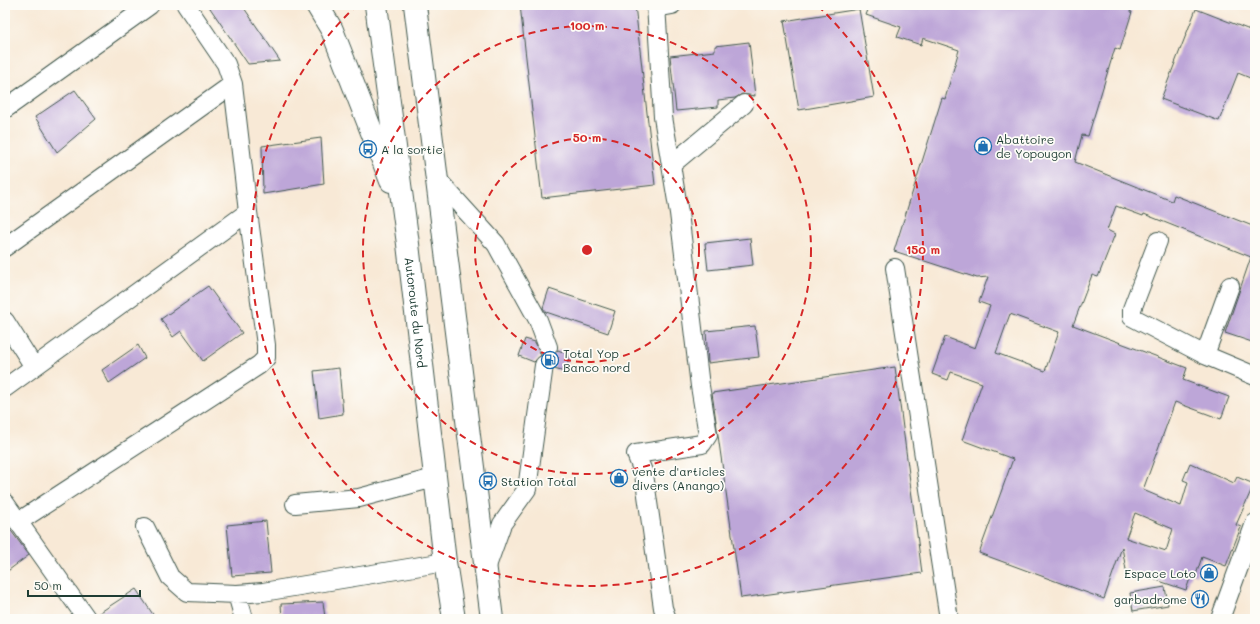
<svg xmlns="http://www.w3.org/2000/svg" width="1260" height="624" font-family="Mali,sans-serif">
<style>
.building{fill:#bda6d8;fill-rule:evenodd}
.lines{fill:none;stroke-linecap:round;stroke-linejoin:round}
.minor-casing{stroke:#40574c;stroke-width:20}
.highway-casing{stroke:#40574c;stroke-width:24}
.minor{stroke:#fff;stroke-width:18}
.highway{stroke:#fff;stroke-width:22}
.ring{fill:none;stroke:#d62828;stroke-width:2;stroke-dasharray:7 5}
.labels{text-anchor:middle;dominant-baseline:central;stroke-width:3.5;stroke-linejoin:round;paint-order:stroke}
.poi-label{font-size:12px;fill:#1f3d34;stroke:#fdfcf7;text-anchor:start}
.street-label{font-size:12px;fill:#1f3d34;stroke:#fdfcf7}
.centre{fill:#d62828;stroke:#fdfcf7;stroke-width:2}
.ring-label{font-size:12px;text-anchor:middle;font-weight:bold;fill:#d62828;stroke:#fdfcf7;stroke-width:3.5;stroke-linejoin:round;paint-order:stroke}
</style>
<rect width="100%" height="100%" fill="#fdfcf7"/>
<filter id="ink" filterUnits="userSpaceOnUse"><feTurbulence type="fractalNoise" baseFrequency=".025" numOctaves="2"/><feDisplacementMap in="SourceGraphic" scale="8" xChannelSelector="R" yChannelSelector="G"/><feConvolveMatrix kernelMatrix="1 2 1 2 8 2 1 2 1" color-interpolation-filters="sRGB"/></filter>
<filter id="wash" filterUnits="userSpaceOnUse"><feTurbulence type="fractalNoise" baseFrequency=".012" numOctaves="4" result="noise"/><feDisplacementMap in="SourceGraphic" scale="16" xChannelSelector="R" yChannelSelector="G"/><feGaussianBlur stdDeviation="0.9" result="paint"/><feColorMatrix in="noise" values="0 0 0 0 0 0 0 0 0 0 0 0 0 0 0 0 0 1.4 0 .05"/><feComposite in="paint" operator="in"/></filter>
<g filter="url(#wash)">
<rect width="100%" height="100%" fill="#f8e9d6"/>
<g id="blocks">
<path class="building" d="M208,5H242L280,61L248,64Z
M520,5H635L655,185L542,198Z
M870,5H1132L1130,12H1132L1120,50L1115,48L1088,136L1082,135L1075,162L1172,201L1174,195L1255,227V343L1225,333L1251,257L1144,214L1143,216L1116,206L1107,230L1115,234L1098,277L1092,275L1073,325L1187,368L1183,380L1229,397L1221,419L1175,402L1143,490L1181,506L1188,482L1183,480L1190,463L1234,483L1237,477L1254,484L1236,525L1241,527L1226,566L1202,557L1196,575L1192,573L1186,590L1126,570L1122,547L1104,599L979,553L1013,459L962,440L982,383L951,372L948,380L932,374L945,337L975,348L990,306L979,302L988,277L977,278L894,251L942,98L945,99L959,50L923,38L921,45L897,37L901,27L866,15ZM1010,314L1059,332L1045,371L996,353ZM1135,513L1173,529L1166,551L1126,538Z
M859,9L874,97L799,110L784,21Z
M1196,9L1255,32V80L1238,73L1219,121L1161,99Z
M749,42L755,96L742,94L735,98L718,100V107L676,111L670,56L715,51V46Z
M75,90L96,119L57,152L35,117Z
M321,138L324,184L263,194L262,146Z
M750,238L753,265L708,270L705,243Z
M208,286L242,333L203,361L181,331L173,337L161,319Z
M549,289L615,311L608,333L546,312L543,308Z
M755,326L759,357L708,363L706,331Z
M525,339L535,342L541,355L534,362L519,356Z
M138,345L145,358L109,383L102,370Z
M558,350L570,355L565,372L554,369V361L551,357Z
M895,367L922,573L741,598L712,393Z
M339,368L343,414L319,418L314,371Z
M266,521L271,573L232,576L227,525Z
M9,528L29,555L5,573V532Z
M1165,587L1168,605L1133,611L1130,593Z
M136,589L156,619H97L96,615Z
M323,602L325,618L282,619L281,604Z"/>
</g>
</g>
<g filter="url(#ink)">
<use href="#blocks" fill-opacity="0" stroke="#40574c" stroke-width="1"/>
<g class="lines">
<g class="minor-casing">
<path id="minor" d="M186,5L226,64L233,84L248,212
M656,5L663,117L679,213L700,386L708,435L702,444L636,454L644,474L663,608L667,619
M656,8L672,5
M5,109L150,5
M671,165L744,104
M436,178L496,244L538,320L548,347
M1158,241L1132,309V317L1205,355L1255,376
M5,247L233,84
M895,268L949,619
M5,321L34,367
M1205,355L1230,286
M5,388L248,212L266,345V358L259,365L18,522
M5,503L87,619
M295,504L359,498L434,478
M145,527L170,577L187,592L237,594L263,592L445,562
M486,569L502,524L527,489L544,365
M237,594L244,619
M1220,619L1255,523"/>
</g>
<g class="highway-casing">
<g id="highway">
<path d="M317,5L332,30L391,181"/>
<path id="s1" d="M376,5L408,244L445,562L454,619"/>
<path d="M415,5L492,619"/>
</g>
</g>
<use href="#minor" class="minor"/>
<use href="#highway" class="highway"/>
</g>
</g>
<g class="ring">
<circle cx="587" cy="250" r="112"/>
<circle cx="587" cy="250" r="224"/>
<path d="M818 6A336 336 0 1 1 356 6"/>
</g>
<defs>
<g id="shop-ring" transform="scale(0.9)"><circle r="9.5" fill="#fdfcf7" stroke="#1f6fb2" stroke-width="1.5"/><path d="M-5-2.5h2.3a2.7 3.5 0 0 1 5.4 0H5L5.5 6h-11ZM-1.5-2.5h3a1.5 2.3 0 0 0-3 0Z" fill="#1f6fb2"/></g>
<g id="bus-ring" transform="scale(0.9)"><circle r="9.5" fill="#fdfcf7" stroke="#1f6fb2" stroke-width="1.5"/><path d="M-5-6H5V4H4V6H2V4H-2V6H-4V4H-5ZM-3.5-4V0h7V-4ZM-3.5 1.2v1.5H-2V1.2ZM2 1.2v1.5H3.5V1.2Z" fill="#1f6fb2"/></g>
<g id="fuel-ring" transform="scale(0.9)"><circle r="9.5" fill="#fdfcf7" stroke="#1f6fb2" stroke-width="1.5"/><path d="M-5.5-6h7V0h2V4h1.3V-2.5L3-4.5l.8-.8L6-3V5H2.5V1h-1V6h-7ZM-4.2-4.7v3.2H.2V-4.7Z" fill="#1f6fb2"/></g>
<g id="restaurant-ring" transform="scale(0.9)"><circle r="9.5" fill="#fdfcf7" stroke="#1f6fb2" stroke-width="1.5"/><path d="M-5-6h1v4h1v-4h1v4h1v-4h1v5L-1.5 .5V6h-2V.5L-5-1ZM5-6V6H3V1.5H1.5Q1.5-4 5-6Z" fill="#1f6fb2"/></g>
</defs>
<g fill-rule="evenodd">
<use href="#shop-ring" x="983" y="146"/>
<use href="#bus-ring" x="368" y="149"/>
<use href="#fuel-ring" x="550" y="360"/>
<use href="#shop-ring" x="619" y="478"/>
<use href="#bus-ring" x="488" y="481"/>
<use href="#shop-ring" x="1209" y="573"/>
<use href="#restaurant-ring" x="1200" y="599"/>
</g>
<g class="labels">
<g class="poi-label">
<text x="996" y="139">Abattoire<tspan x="996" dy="14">de Yopougon</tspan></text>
<text x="381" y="149">A la sortie</text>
<text x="563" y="353">Total Yop<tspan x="563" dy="14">Banco nord</tspan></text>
<text x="632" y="471">vente d'articles<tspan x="632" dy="14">divers (Anango)</tspan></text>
<text x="501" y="481">Station Total</text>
<text x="1196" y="573" text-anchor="end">Espace Loto</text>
<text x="1187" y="599" text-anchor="end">garbadrome</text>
</g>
<g class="street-label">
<text stroke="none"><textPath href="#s1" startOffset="310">Autoroute du Nord</textPath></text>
</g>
</g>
<circle cx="587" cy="250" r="6" class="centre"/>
<g class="ring-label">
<text x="587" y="30">100 m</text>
<text x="587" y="142">50 m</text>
<text x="923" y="254">150 m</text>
</g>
<rect width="1260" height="624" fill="none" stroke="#fdfcf7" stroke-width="20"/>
<path d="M28 590v6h112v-6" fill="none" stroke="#1f3d34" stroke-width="2"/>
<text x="34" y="590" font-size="12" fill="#1f3d34" stroke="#fdfcf7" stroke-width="3" paint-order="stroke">50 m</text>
</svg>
